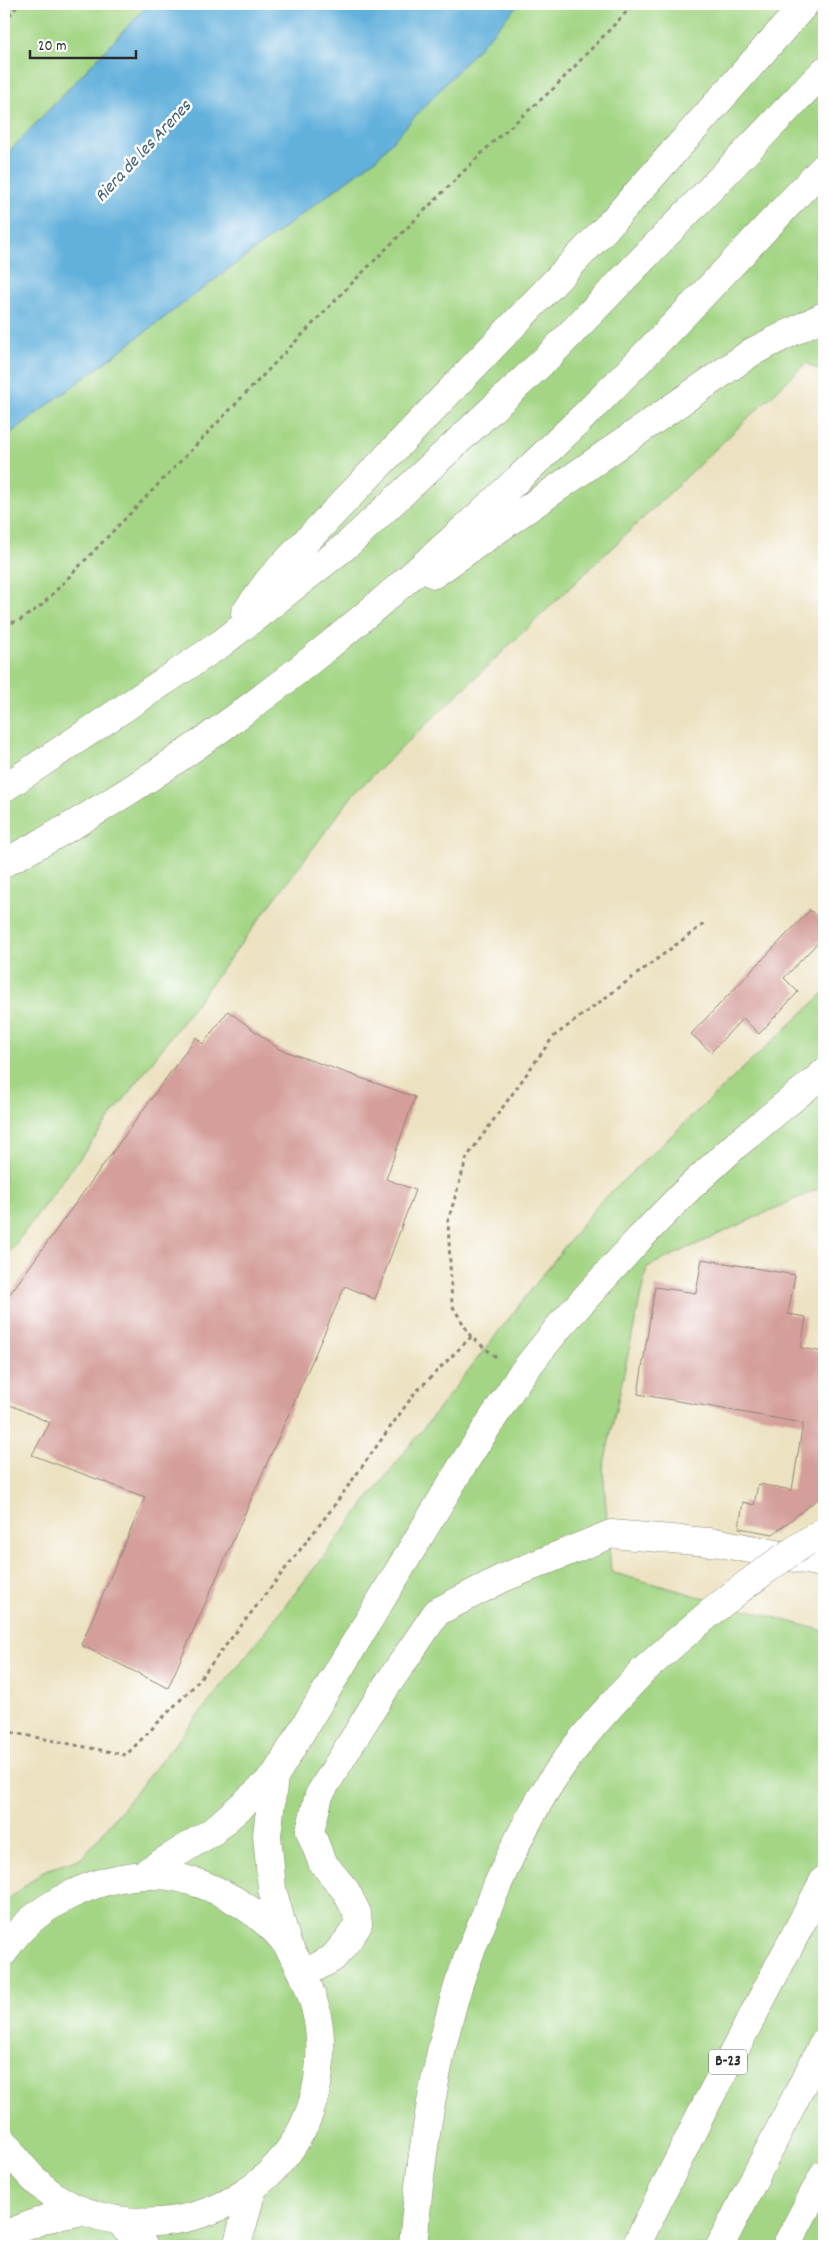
<svg xmlns="http://www.w3.org/2000/svg" width="828" height="2250" font-family="Dekko,sans-serif">
<style>
.green{fill:#a3d584;stroke:#678058}
.water{fill:#62b0dc;stroke:#466e84}
.building{fill:#d49e9a}
.lines{fill:none;stroke-linecap:round;stroke-linejoin:round}
.minor-casing{stroke:#8c8676;stroke-width:29}
.major-casing{stroke:#8c8676;stroke-width:29}
.highway-casing{stroke:#8c8676;stroke-width:29}
.path{stroke:#8c8676;stroke-width:3;stroke-dasharray:4 4;stroke-linecap:butt}
.minor{stroke:#fff;stroke-width:28}
.major{stroke:#fff;stroke-width:28}
.highway{stroke:#fff;stroke-width:28}
.highway-bridge-casing{stroke:#8c8676;stroke-width:29;stroke-linecap:butt}
.highway-bridge{stroke:#fff;stroke-width:28}
.labels{text-anchor:middle;dominant-baseline:central;stroke-width:5;stroke-linejoin:round;paint-order:stroke}
.shield{fill:#fff;stroke:#6b6b6b;stroke-width:1}
.shield-label{font-size:15px;font-weight:bold;fill:#2b2b2b}
.water-label{font-size:18px;font-style:italic;fill:#416072;stroke:#fff}
</style>
<rect width="100%" height="100%" fill="#fff"/>
<filter id="ink" filterUnits="userSpaceOnUse"><feTurbulence type="fractalNoise" baseFrequency=".02" numOctaves="2"/><feDisplacementMap in="SourceGraphic" scale="10" xChannelSelector="R" yChannelSelector="G"/><feConvolveMatrix kernelMatrix="1 2 1 2 8 2 1 2 1" color-interpolation-filters="sRGB"/></filter>
<filter id="wash" filterUnits="userSpaceOnUse"><feTurbulence type="fractalNoise" baseFrequency=".0096" numOctaves="4" result="noise"/><feDisplacementMap in="SourceGraphic" scale="20" xChannelSelector="R" yChannelSelector="G"/><feGaussianBlur stdDeviation="1.12" result="paint"/><feColorMatrix in="noise" values="0 0 0 0 0 0 0 0 0 0 0 0 0 0 0 0 0 1.4 0 .05"/><feComposite in="paint" operator="in"/></filter>
<g filter="url(#wash)">
<rect width="100%" height="100%" fill="#ece1c0"/>
<path class="green" d="M4,4H149L4,157Z
M519,4H824V372L806,363L355,792L4,1259V438L377,158Z
M824,993V1186L647,1267L603,1469L611,1572L824,1631V2246H4V1903L43,1871L82,1858L242,1661L598,1204Z"/>
<path class="water" d="M149,4H519L377,158L4,438V157Z"/>
<g id="blocks">
<path class="building" d="M810,910L824,924V936L784,978L798,992L759,1034L743,1018L711,1052L691,1034Z
M228,1011L279,1049L415,1097L386,1179L415,1190L375,1299L345,1286L168,1688L81,1645L145,1497L32,1455L50,1423L4,1402V1302L196,1037L203,1044Z
M702,1259L795,1275L788,1314L806,1317L801,1348L824,1352V1494L773,1534L739,1528L743,1502L754,1505L758,1484L792,1490L803,1423L638,1394L655,1287L696,1293Z"/>
</g>
</g>
<g filter="url(#ink)">
<use href="#blocks" fill-opacity="0" stroke="#8c8676" stroke-width="1"/>
<g class="lines">
<g class="minor-casing">
<path id="minor" d="M304,1974L333,1958L348,1940L358,1925L357,1913L346,1891L322,1862L310,1831L319,1795L385,1688L437,1612L503,1578L611,1534L720,1543L821,1563L824,1561
M120,2222L144,2246
M237,2246L252,2190"/>
</g>
<g class="major-casing">
<path id="major" d="M274,1777L267,1835L272,1889L287,1943
M142,1875L213,1831L274,1777L462,1466L520,1376L558,1328L639,1239L688,1189L736,1145L824,1073
M4,1952C31,1905 99,1875 152,1875C195,1875 238,1898 269,1925C291,1944 303,1970 312,1997C320,2021 322,2047 319,2072C306,2185 189,2250 83,2211C50,2199 23,2171 4,2142
M4,2235L48,2218L83,2211"/>
</g>
<g class="highway-casing">
<path id="highway" d="M434,574L752,352L824,316
M245,613L269,580L607,227L805,4
M4,788L222,643L347,545L549,356L824,71
M4,863C221,751 412,583 587,413C668,334 745,249 824,167
M413,2246C420,2161 432,2076 456,1993C464,1965 477,1936 488,1908C508,1858 531,1809 563,1764C587,1730 615,1700 644,1670
M636,2246L700,2116L824,1880
M720,2246L824,2042
M786,2246L824,2174"/>
</g>
<path class="path" d="M4,22L19,4
M4,624L19,621L42,605L352,283L491,144L554,88L634,4
M496,1357L471,1337L452,1305L448,1221L467,1157L553,1037L705,923
M4,1731L126,1755L195,1685L331,1510L414,1394L471,1337"/>
<use href="#minor" class="minor"/>
<use href="#major" class="major"/>
<use href="#highway" class="highway"/>
<g class="highway-bridge-casing">
<path id="highway-bridge" d="M644,1670C701,1619 759,1571 824,1531"/>
</g>
<use href="#highway-bridge" class="highway-bridge"/>
</g>
</g>
<g class="labels">
<rect class="shield" x="709" y="2049.5" width="38" height="25" rx="4"/>
<g class="shield-label">
<text x="728" y="2062">B-23</text>
</g>
<g class="water-label">
<text transform="translate(144 152) rotate(-47)">Riera de les Arenes</text>
</g>
</g>
<rect width="828" height="2250" fill="none" stroke="#fff" stroke-width="20"/>
<path d="M30 50v8h106v-8" fill="none" stroke="#2b2b2b" stroke-width="2.5"/>
<text x="38" y="50" font-size="15" fill="#2b2b2b" stroke="#ffffff" stroke-width="4" paint-order="stroke">20 m</text>
</svg>
